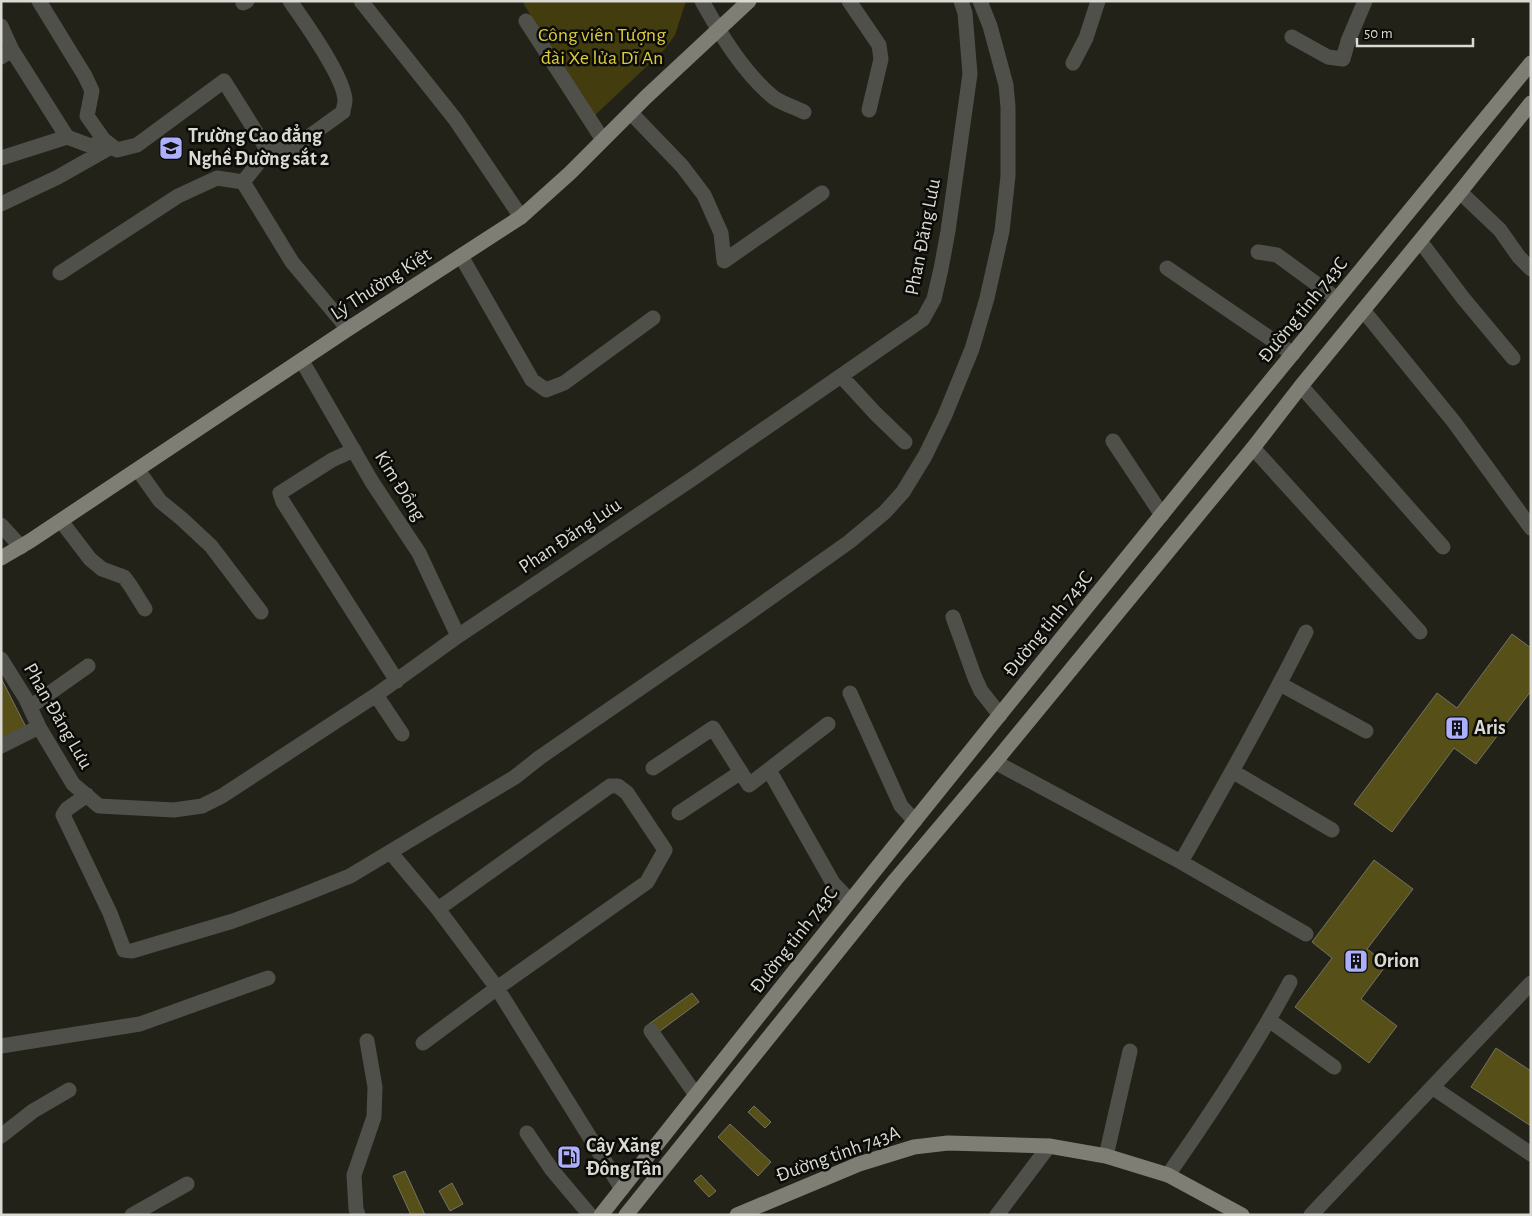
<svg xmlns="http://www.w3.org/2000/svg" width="1532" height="1216" font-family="'Alegreya Sans',sans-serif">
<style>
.green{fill:#423c0e}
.building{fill:#564f17;stroke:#737267}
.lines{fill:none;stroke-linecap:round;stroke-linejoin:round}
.minor{stroke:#50504b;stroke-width:15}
.major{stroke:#7f7e74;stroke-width:15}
.labels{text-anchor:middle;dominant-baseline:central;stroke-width:5;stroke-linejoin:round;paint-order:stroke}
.park-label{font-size:20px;fill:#ddcb3e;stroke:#0b0b07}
.poi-label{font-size:20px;font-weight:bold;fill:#dad9d3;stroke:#0b0b07;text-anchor:start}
.street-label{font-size:20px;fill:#dad9d3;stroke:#0b0b07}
</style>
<rect width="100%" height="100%" fill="#232218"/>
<path class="green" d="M522,1H686L675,35L664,50L592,118Z"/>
<path class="building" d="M1512,634L1531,648V691L1476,764L1454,748L1392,832L1354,804L1437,693L1457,708Z
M1,678L27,729L1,742Z
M1374,860L1413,889L1367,949L1387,964L1361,999L1397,1026L1369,1063L1295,1007L1332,958L1312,942Z
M692,993L699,1002L656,1034L649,1024Z
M1496,1048L1531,1071V1126L1471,1087Z
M754,1106L771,1122L765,1128L748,1112Z
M730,1124L771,1162L758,1176L718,1137Z
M405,1171L425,1215H411L393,1176Z
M701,1175L716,1191L709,1197L694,1181Z
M452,1183L463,1204L450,1211L439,1191Z"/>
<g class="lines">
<path class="minor" d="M39,1L85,76L92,91L87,116L104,140L117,150L137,145L224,81L268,151L243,182L292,262L348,329
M361,1L455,119L521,217
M702,1C721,35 743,72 773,97C782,104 795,107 804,112
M849,1L879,45L881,59L869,110
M243,3L247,1
M526,21L603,140
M1,26L12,50L1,57
M1292,37L1328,57L1343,59L1348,41L1365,1
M12,50L67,137
M1073,63L1086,38L1098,1
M631,113L682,166L704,195L721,233L724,261L822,193
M268,151L293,148L343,112C343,109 345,104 345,101C345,78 304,21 290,1
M1,158L67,137L91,146L104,140
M1460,192L1500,230L1519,257L1531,269
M1,204L58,177L111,147
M1420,241L1463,298L1513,358
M1258,252L1277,255L1337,299
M461,256L532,380L546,390L564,383L653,318
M1167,268L1293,354
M60,273L178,196L217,178L243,182
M1363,310L1454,422L1531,528
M302,361L372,482L419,553L458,636
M841,376L875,413L905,442
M1301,386L1443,547
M1113,441L1162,515
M1253,448L1420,632
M354,450L332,460L280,493L283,502L397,681
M138,470L160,501L182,519L211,546L261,612
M61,521L90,559L102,569L124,577L130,585L145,609
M1,525L21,547
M953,617L975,678L981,691L1000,715
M1,659L26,699L39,727L73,784L99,806L174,810L202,806L222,796L376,695L458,636L692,479L923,319L934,299L941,269L948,231L970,74L965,13L961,1
M1280,684L1366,731
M850,693L901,806L915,821
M376,695L402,734
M30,707L88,666
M1,746L39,727
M995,762L1181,862L1306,934
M653,768L713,728L749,785L828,724
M769,770L833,883L850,901
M1232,771L1332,830
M87,795L67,809L63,815L110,913L124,950L132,951L233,921L295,898L350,876L515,777L539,758L742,618L849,542L885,512L903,492L925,456L945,415L972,349L987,298L1002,231L1008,176V107L1006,85L990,26L980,1
M679,813L741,772
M396,859L438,909L497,988L622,1189
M1181,862C1224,786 1267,710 1306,632
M1269,1020L1334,1067
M651,1031L696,1095
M423,1043L497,988L647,882L665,850L627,793L618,786H610L438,909
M1,1046L140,1024L268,978
M1432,1087L1531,1154
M527,1133L552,1170L590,1215
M1,1136L33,1111L69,1090
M1106,1156L1130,1051
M1168,1175C1212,1112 1254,1049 1290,982
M132,1215L187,1184
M358,1215L356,1209L354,1175L374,1117L375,1087L367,1041
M997,1215L1049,1146
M1311,1215L1531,983"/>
<path class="major" d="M1,558L30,541L348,329L521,217L570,173L646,97L749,1
M601,1215C907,827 1217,444 1531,63
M626,1215L896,879L995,762L1253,448L1301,386L1460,192L1531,103
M737,1215L859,1164L914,1147L948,1143L1049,1146L1106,1156L1168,1175L1242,1215"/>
</g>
<defs>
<g id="university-square" transform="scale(1.25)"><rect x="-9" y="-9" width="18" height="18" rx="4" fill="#acaffb" stroke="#0b0b07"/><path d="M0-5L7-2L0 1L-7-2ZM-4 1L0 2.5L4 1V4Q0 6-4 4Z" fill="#111"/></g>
<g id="building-square" transform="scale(1.25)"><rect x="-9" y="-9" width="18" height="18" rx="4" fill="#acaffb" stroke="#0b0b07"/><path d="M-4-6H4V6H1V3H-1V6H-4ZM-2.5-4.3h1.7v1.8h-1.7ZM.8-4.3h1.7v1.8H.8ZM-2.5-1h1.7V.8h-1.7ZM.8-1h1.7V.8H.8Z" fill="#111"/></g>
<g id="fuel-square" transform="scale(1.25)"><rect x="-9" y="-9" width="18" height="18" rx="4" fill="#acaffb" stroke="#0b0b07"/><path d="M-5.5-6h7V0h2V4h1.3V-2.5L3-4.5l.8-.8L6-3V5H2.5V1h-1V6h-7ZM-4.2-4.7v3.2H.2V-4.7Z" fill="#111"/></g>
</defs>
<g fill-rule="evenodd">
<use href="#university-square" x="171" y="148"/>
<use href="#building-square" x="1457" y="728"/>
<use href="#building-square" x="1356" y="961"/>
<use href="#fuel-square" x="569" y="1157"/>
</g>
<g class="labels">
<g class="park-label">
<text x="602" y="35">Công viên Tượng<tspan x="602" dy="23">đài Xe lửa Dĩ An</tspan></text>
</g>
<g class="poi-label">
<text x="188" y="136">Trường Cao đẳng<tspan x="188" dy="23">Nghề Đường sắt 2</tspan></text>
<text x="1474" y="728">Aris</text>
<text x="1374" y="961">Orion</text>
<text x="586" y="1146">Cây Xăng<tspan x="586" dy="23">Đông Tân</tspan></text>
</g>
<g class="street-label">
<text transform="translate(923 237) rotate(-79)">Phan Đăng Lưu</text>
<text transform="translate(381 284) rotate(-33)">Lý Thường Kiệt</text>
<text transform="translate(1303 310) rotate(-51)">Đường tỉnh 743C</text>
<text transform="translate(400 486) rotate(58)">Kim Đồng</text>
<text transform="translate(570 536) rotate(-34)">Phan Đăng Lưu</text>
<text transform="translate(1048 624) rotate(-51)">Đường tỉnh 743C</text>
<text transform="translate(58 716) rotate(60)">Phan Đăng Lưu</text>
<text transform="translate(794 940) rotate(-52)">Đường tỉnh 743C</text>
<text transform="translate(838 1154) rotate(-20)">Đường tỉnh 743A</text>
</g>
</g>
<rect width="1532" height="1216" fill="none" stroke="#dad9d3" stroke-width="5"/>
<path d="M1357 38v8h116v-8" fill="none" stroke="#dad9d3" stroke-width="2.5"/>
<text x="1364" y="38" font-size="15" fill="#dad9d3" stroke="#0b0b07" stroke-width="4" paint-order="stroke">50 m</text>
</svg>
